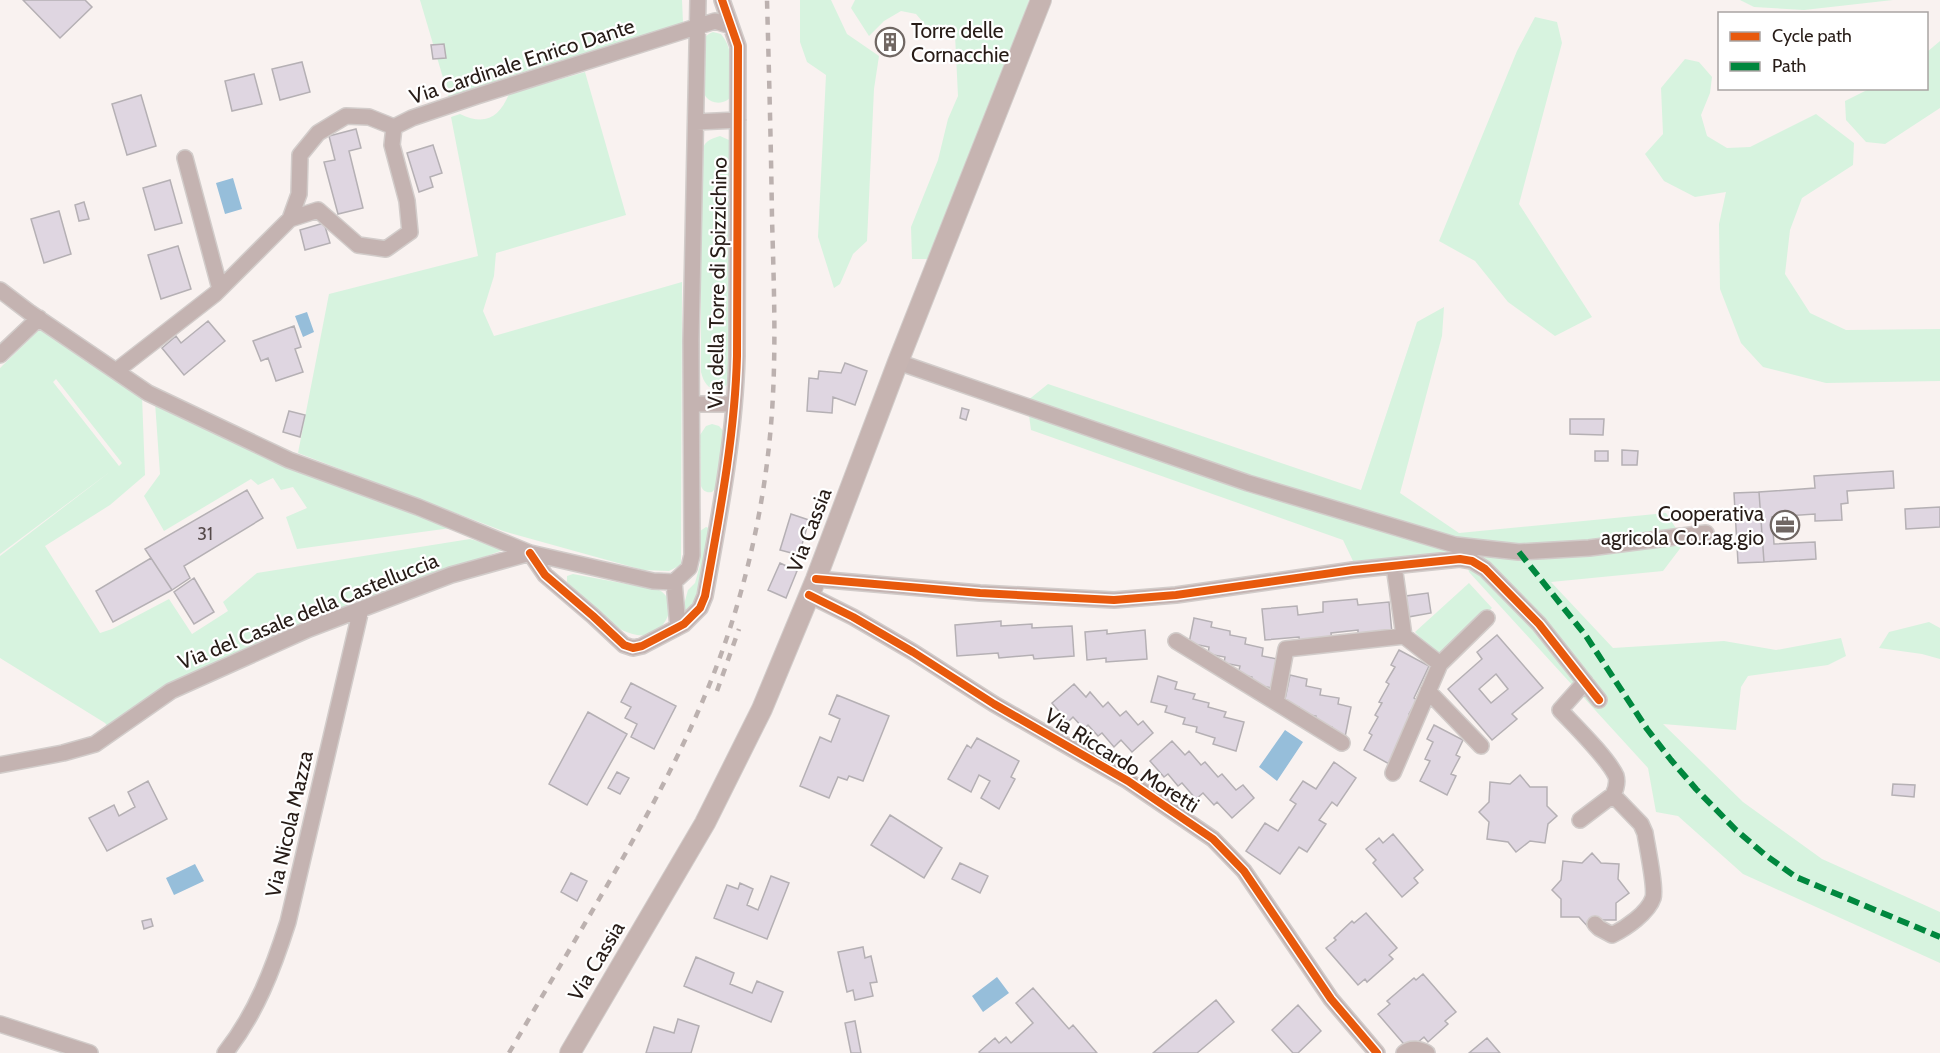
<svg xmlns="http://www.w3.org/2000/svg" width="1940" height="1053" font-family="Cabin,sans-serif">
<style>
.green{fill:#d7f3df;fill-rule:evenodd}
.water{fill:#96beda}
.building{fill:#dfd6e1;stroke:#b5b0b4;stroke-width:1.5;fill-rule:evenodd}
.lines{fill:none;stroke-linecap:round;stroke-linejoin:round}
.minor-casing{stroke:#d2ccca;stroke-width:18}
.major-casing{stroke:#d2ccca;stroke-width:22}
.minor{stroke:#c4b3b1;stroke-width:15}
.major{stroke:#c6b4b1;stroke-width:20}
.rail{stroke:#bcb1af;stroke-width:4.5;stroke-dasharray:8 8;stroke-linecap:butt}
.quiet{stroke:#00873e;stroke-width:6;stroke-dasharray:12 6;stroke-linecap:butt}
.cycleway-casing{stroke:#fff;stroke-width:11}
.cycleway{stroke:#e8590c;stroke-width:8}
.labels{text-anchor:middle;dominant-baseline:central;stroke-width:4.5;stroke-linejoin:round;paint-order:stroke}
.number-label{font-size:18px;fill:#554a4a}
.poi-label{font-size:21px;fill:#271c17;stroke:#fff;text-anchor:start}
.street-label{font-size:21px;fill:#271c17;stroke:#fff}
</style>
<rect width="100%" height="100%" fill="#f9f2f0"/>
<path class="green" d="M420,0H682L683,23L504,78L449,98Z
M800,0H831L847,34L879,56L874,89L867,241L853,254L840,284L834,288L818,237L826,75L807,62L800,42Z
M855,0H1029L988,126L929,259H912L911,227L938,160L948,119L958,96L955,35L933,34L916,14L901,11L884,21L869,36L851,8Z
M1740,0H1893L1804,10L1754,7Z
M1535,17L1557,22L1562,43L1519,204L1592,317L1555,336L1508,302L1475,261L1439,241L1517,51Z
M713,32L721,34C732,47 731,62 733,78C734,83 735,88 733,93C729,104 713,106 706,97C700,90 699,49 703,41C705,36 708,34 713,32Z
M1940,41V108L1885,144L1866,142L1846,120L1845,101L1869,89L1926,88L1927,52Z
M1685,59L1699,62L1712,77L1710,93L1701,115L1707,136L1727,148L1750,147L1816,114L1854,143L1853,165L1802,198L1790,230L1785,274L1810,313L1846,330L1940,329V381L1826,383L1763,367L1741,343L1720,289L1719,224L1726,192L1695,197L1664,181L1645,154L1663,134L1661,88Z
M585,72L626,215L496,253L494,276L483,311L494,336L682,282L681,565L669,571L643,570L503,531L298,453L329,294L478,256L451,117L460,114C485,126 499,118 509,94Z
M720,136L729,140L734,150L730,383C715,394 705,389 701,372V153C704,142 709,139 720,136Z
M1444,307L1442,336L1400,493L1459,533L1666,513L1685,542L1663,571L1551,582L1613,648L1724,641L1776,650L1841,638L1846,656L1828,665L1748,676L1741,687L1736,730L1663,724L1743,802L1822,859L1940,912V963L1743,874L1678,816L1656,812L1648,768L1469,572L1463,552L1353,561L1343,540L1031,430L1027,401L1048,384L1361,490L1417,322Z
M40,329L142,396L145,475L110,505L45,546L100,633L112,629L169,599L192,634L228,611L223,602L257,573L470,539L506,549L445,571L109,728L105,723L0,658V556L111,471L0,554V368ZM56,379L122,463L119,466L53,382Z
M155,402L451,528L297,549L286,517L307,508L293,487L281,490L273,478L258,485L251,479L164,531L144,496L160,474Z
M712,424L719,426L724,432L717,487L712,492C706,493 703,491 701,486L700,435L706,426Z
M706,527L709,528L710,532L697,601L685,615L683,608L688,590L695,583L700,565V531Z
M573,574L659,590C683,603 662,640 637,635C609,630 587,601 567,582V576Z
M1469,583L1492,608L1438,657L1415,632Z
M1929,622L1940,628V659L1922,654L1879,648L1889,632Z"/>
<path class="water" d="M233,178L242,209L225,214L216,183Z
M307,312L314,332L303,337L295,316Z
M1285,730L1303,742L1277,781L1259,767Z
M195,864L204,881L174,895L166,878Z
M997,977L1009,993L983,1012L972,996Z"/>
<path class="building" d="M23,0H85L92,7L60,38Z
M882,35H898L899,49L882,50Z
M444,44L446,58L433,59L431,45Z
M302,62L310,92L280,100L272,69Z
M254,74L262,104L232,111L225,81Z
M141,95L156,146L127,155L112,104Z
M356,129L361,148L349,151L363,208L338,214L324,162L335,160L329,136Z
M433,145L442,173L430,177L433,187L419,192L407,153Z
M170,180L182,223L155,230L143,188Z
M84,202L89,219L79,221L75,205Z
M59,211L71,254L44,263L31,219Z
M324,223L330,243L305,250L300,230Z
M178,246L191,289L161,299L148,255Z
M208,321L225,341L184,375L162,348L176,336L181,343Z
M294,326L301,347L295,349L303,372L276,381L268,358L261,361L253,341Z
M845,363L867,371L855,405L833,397L832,413L807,411L809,378L818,379L819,371L841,373Z
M962,408L969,410L966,420L960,418Z
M289,411L305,415L300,437L283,432Z
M1570,419H1604L1603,435L1570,434Z
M1622,450L1638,451L1637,465H1622Z
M1595,451H1608V461H1595Z
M1893,471L1894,488L1847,491L1848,503L1841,504L1842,520L1815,521V514L1772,517L1774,544L1815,542L1816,559L1764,562L1759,492L1815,488L1814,476Z
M247,490L263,518L184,566L190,578L172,590L145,549Z
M1759,492L1764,562L1738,563L1734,493Z
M1940,507V527L1906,529L1905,509Z
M791,514L809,520L799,555L780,550Z
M151,558L172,590L113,622L96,591Z
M780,563L797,571L786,598L768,590Z
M194,578L214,612L194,624L174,592Z
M1428,593L1431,613L1408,617L1406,596Z
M1357,599L1358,605L1389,602L1392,633L1358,637V630L1331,633L1332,641L1300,644L1299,637L1265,640L1262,609L1297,606L1298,615L1323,612V602Z
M1194,618L1212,622L1211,627L1230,631V635L1246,638L1245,644L1263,648L1262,656L1277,659L1272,688L1251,684L1252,677L1238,674L1240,666L1224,663L1225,657L1208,654L1209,647L1189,643Z
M1001,621V626L1032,624V628L1072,626L1074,656L1034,659L1033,655L999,658L998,653L957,656L955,625Z
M1107,630V634L1145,630L1147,659L1106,662V658L1087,660L1085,632Z
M1497,635L1543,688L1512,714L1517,719L1492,740L1448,689L1482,659L1477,652ZM1496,674L1508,689L1491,703L1479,689Z
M1399,650L1429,666L1414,698L1417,700L1409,714L1412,716L1391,765L1364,750L1372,735L1369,733L1378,717L1375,715L1382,703L1379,702L1389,684L1386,682L1395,667L1391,665Z
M1290,675L1307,679L1306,686L1321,689L1320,695L1339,698L1338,704L1351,707L1345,737L1330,734L1332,727L1314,723L1316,716L1298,713L1299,707L1284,704Z
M1158,676L1177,682L1175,689L1195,694L1193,699L1209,703L1208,707L1226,712L1224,717L1244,722L1236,751L1213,744L1215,738L1196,732L1197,727L1183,724L1185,718L1165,712L1167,706L1151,702Z
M631,683L676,706L654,749L631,737L637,724L625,718L631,707L621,702Z
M1074,684L1086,697L1090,692L1103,707L1108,702L1120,716L1126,711L1138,725L1143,721L1153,733L1132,752L1121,740L1114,747L1102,733L1098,736L1088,725L1084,729L1073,717L1068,722L1052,703Z
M837,695L889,716L863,781L849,776L847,780L838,777L829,798L800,786L820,737L831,742L840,719L829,714Z
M588,712L627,734L587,805L549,784Z
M1434,725L1463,740L1456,755L1460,757L1451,774L1456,776L1447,795L1420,781L1430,761L1425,759L1433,742L1427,739Z
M977,738L1019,761L1011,777L1015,779L999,809L981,798L990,781L979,775L971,792L948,779L967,745L971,748Z
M1172,741L1185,755L1189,751L1201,765L1205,762L1218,777L1222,774L1236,790L1243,785L1254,798L1232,818L1217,802L1214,805L1203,793L1196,799L1182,783L1178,786L1168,774L1164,777L1150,761Z
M1334,762L1356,778L1337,806L1332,802L1319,820L1326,824L1307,852L1299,847L1280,874L1246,851L1265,823L1278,831L1296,804L1290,800L1303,781L1316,789Z
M617,772L629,778L620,794L608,788Z
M1520,775L1530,787H1547V806L1557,816L1548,824L1545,843L1530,841L1516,852L1508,842L1487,839L1489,822L1479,812L1489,802L1490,782L1510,784Z
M148,781L167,819L107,851L89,818L114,805L119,816L135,807L128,792Z
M1893,784L1915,785L1914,797L1892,795Z
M890,815L942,848L924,878L871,845Z
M1393,834L1423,870L1414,878L1418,883L1402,897L1373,863L1376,860L1366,849L1379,838L1383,843Z
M1592,853L1601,863L1619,864L1618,879L1629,893L1616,903V920H1599L1590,929L1579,917H1561V899L1552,890L1561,880L1563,861L1582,863Z
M960,863L988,876L980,893L952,879Z
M571,873L587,881L577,901L561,892Z
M771,876L789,883L767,939L714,918L727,885L738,889L740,883L753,889L747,905L758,910Z
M1366,913L1397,948L1389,955L1393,959L1367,982L1365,979L1358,985L1326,948L1336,940L1334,938L1352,921L1354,923Z
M151,919L153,926L144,929L142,921Z
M863,947L865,958L871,956L877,982L870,983L873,996L855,1000L853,990L847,992L838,952Z
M696,957L734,973L730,984L752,993L757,981L783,992L771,1022L684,986Z
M1423,974L1456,1012L1445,1021L1448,1024L1428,1042L1424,1037L1409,1050L1378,1014L1390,1004L1387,1001L1414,978L1416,980Z
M1033,988L1069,1029L1073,1025L1097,1053H980L979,1052L995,1038L999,1043L1006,1037L1011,1043L1033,1023L1016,1003Z
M1216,1000L1234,1022L1197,1053H1153Z
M1298,1005L1321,1031L1298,1053H1293L1272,1030Z
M678,1019L699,1026L691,1053H646L654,1027L674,1033Z
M855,1021L861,1053H851L845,1023Z
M1487,1038L1500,1053H1469Z"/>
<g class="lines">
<g class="minor-casing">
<path id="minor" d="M696,122L738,120
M394,127L412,118L477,96L715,21L731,26
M185,158L220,289
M290,219L299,194L300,155L318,133L346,116L369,117L394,127
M0,290L29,312L148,393L289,460L418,507L530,553L653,581L674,582
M0,355L39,318
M898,362L1248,483L1455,545L1519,552L1589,548L1706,533
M116,371L215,294L290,219L318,210L358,245L386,249L410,232L407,201L392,145L394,127
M692,404H734
M530,553L545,575L593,616L624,645L633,648L642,646L684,624L700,608L705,596C719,518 735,435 737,356L738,46L722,0
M1394,566L1404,636L1440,664
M816,579L980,593L1114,600L1176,595L1353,570L1460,559L1472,561L1485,569L1539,624L1599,700
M674,582L689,568L692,555L691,340L698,0
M674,582L678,627
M809,595L853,617L913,652L994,704L1128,781L1213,839L1244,871L1331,999L1377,1053
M1176,641L1342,743
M1428,691L1481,746
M1276,702L1286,649L1404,636
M0,765L63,753L95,744L171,691L309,629L451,575L530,553
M1393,773L1440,664L1487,618
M1580,820L1613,795C1616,789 1618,783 1616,776C1608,758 1574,725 1560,710L1585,682
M1595,924L1599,928L1612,935C1626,928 1648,913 1653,898C1656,888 1647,846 1645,833L1641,824L1613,795
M0,1024L90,1053
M225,1053C256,1014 273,969 288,922L361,609
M1404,1053C1411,1047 1420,1049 1427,1053"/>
</g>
<g class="major-casing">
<path id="major" d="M570,1053L705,823L762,709L816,579L898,362L1041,0"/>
</g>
<use href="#minor" class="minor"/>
<use href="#major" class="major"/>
<path class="rail" d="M717,691L739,629
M509,1053C541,998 573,944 605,889C655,803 702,717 732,622C751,562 764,499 770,436C777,364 774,290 772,218C771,145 769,73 767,0"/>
<path class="quiet" d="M1519,552L1586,636L1647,729L1671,760L1696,789L1736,830L1764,854L1796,877L1940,937"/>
<g class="cycleway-casing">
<path id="cycleway" d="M530,553L545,575L593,616L624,645L633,648L642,646L684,624L700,608L705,596C719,518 735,435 737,356L738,46L722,0
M816,579L980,593L1114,600L1176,595L1353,570L1460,559L1472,561L1485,569L1539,624L1599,700
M809,595L853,617L913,652L994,704L1128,781L1213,839L1244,871L1331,999L1377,1053"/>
</g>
<use href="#cycleway" class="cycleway"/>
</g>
<defs>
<g id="building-ring" transform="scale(1.5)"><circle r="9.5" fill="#fff" stroke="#706763" stroke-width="1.5"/><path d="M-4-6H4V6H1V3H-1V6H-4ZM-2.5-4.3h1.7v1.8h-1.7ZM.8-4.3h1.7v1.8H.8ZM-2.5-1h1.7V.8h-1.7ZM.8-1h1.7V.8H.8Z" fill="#706763"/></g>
<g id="office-ring" transform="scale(1.5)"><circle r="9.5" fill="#fff" stroke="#706763" stroke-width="1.5"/><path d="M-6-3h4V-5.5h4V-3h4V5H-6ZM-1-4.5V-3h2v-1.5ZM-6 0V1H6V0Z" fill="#706763"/></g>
</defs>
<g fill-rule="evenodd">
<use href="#building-ring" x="890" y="42"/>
<use href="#office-ring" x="1785" y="525"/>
</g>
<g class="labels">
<g class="number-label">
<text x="205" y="534">31</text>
</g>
<g class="poi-label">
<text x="911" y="30">Torre delle<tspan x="911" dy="24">Cornacchie</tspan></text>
<text x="1764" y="513" text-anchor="end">Cooperativa<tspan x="1764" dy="24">agricola Co.r.ag.gio</tspan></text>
</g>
<g class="street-label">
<text transform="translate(522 61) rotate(-18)">Via Cardinale Enrico Dante</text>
<text transform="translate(717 283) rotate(-89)">Via della Torre di Spizzichino</text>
<text transform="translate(809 530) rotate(-69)">Via Cassia</text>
<text transform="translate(308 611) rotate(-22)">Via del Casale della Castelluccia</text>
<text transform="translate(1122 760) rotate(32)">Via Riccardo Moretti</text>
<text transform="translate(289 824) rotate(-77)">Via Nicola Mazza</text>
<text transform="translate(596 961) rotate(-59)">Via Cassia</text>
</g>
</g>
<rect x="1718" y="12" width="210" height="78" fill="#ffffff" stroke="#a9a4a2" stroke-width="1.5"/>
<rect x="1730" y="32" width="30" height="9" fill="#e8590c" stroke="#a9a4a2" stroke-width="1.5"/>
<text x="1772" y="42" font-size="18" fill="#271c17">Cycle path</text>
<rect x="1730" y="62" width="30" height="9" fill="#00873e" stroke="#a9a4a2" stroke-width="1.5"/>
<text x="1772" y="72" font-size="18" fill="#271c17">Path</text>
</svg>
